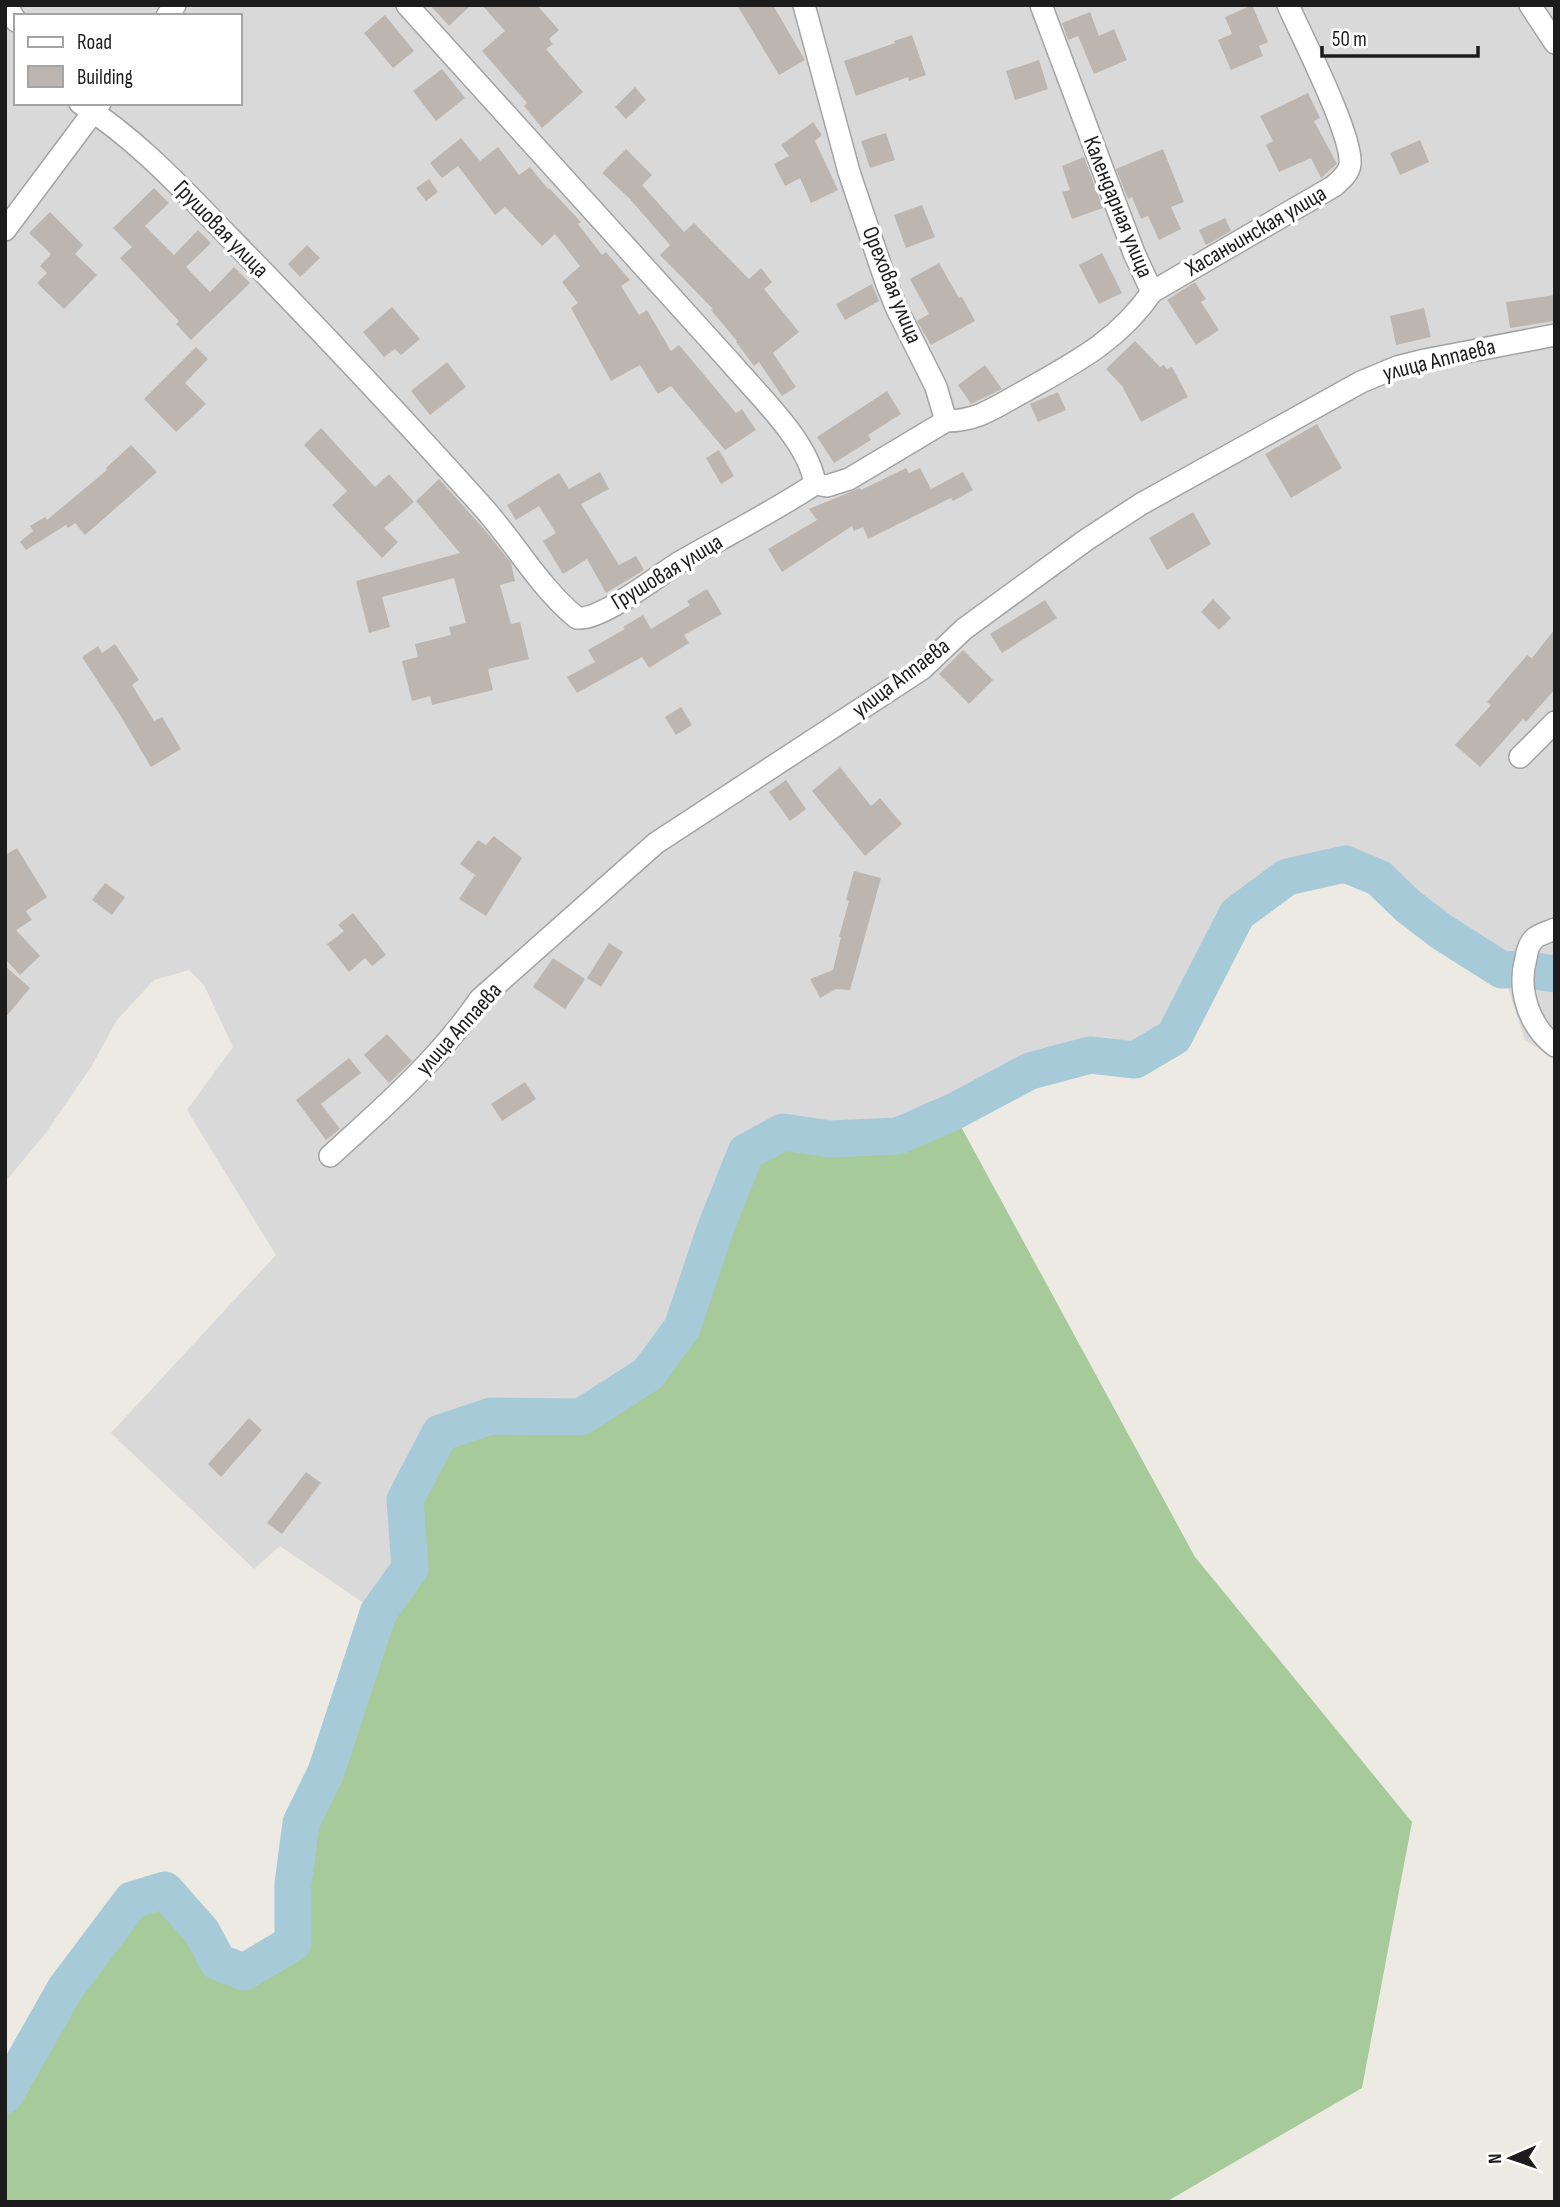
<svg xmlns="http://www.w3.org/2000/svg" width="1560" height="2207" font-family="'Sofia Sans Condensed',sans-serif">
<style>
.residential{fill:#dad9d9;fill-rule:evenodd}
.forest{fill:#a6ca9a}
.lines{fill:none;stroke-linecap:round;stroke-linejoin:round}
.river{stroke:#a6cad8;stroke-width:37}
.building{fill:#bdb6b0}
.street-casing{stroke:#a3a3a3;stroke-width:24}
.street{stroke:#fff;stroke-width:21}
.labels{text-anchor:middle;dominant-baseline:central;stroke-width:7;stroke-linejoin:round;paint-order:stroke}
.street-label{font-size:23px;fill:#1c1c1c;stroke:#fff}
</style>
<rect width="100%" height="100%" fill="#edeae3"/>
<path class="residential" d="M5,5H1555V1059L1525,1040L1502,970L1442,932L1408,906L1379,878L1345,864L1287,877L1237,914L1174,1037L1135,1060L1090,1055L1030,1071L953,1112L898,1136L830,1139L783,1132L746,1152L716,1227L682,1328L648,1374L581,1417L405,1500L410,1568L378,1613L280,1546L254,1569L111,1433L276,1255L187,1110L233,1047L204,985L189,970L154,980L117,1020L91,1067L45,1134L5,1182ZM16,16H240V103H16Z"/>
<path class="forest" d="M953,1112L1195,1557L1412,1822L1362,2088L1166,2202H5V2095L65,1989L132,1900L165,1890L202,1932L218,1962L243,1972L293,1943V1884L301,1823L326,1772L378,1613L410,1568L405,1500L440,1433L491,1416L581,1417L648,1374L682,1328L716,1227L746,1152L783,1132L830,1139L898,1136Z"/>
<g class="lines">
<path class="river" d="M5,2095L65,1989L132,1900L165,1890L202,1932L218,1962L244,1972L293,1943V1884L301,1823L326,1772L378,1613L410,1568L405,1500L440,1433L491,1416L581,1417L648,1374L682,1328L716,1227L746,1152L783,1132L830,1139L898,1136L953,1112L1030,1071L1090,1055L1135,1060L1174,1037L1237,914L1287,877L1345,864L1379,878L1408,906L1442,932L1502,970L1523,969L1555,974"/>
</g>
<path class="building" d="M430,5H471L449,26Z
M482,5H537L559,30L549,39L553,44L546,49L583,92L542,128L524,106L527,103L482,51L505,31Z
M737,5H773L805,60L779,75Z
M1252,5L1268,42L1259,46L1263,56L1231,70L1218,40L1232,34L1225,17Z
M1090,12L1099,36L1114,29L1127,60L1094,74L1078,36L1068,40L1062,23Z
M385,15L414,51L393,68L364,33Z
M912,35L926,75L909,81L908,77L856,96L844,61L895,43L894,41Z
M1039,60L1048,89L1015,100L1006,71Z
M442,69L465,98L436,121L413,91Z
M635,87L646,100L626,119L615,107Z
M1308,93L1320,118L1314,121L1337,164L1321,178L1311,158L1279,172L1266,145L1273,141L1260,116Z
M813,122L822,135L815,141L838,190L811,203L800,178L785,186L774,164L789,156L781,145Z
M886,133L895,160L870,168L861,141Z
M461,138L480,161L498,147L519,175L530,167L548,189L549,188L581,222L578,224L602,255L606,252L630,280L621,286L639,315L647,310L671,351L679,345L736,413L742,409L756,430L725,450L671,386L658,394L640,365L611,381L571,308L578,303L562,282L580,266L555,234L542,246L505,207L495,215L458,166L442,178L430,163Z
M1420,140L1429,162L1400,175L1390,153Z
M626,149L652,175L642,185L684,232L694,223L749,279L761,268L772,282L764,289L799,332L773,353L796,387L782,396L759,362L754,366L736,342L737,341L711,310L713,309L660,255L670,245L629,198L602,173Z
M1163,149L1184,202L1171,207L1181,229L1159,240L1148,216L1141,219L1132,197L1128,199L1116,169Z
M1084,157L1103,208L1072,219L1062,192L1070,190L1062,166Z
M429,179L438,192L426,201L416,188Z
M154,188L169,203L145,226L174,255L198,230L211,243L186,267L210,292L234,267L250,283L191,340L176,324L179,321L120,258L132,247L113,228Z
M922,205L935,237L906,248L894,215Z
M50,212L83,245L75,254L97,275L64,309L37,283L47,273L40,266L51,254L29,233Z
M1225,218L1231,231L1206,245L1199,230Z
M307,245L320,258L300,277L288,264Z
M1102,253L1122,293L1099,304L1079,265Z
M939,263L959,298L962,297L975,321L931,345L917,321L929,314L910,279Z
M1195,282L1206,299L1201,302L1219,330L1196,345L1167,300Z
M872,284L879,301L845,320L836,304Z
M1555,295V321L1510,328L1506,302Z
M392,307L420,339L401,355L395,349L384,357L363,332Z
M1424,308L1431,337L1396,345L1390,316Z
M1135,341L1160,367L1164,365L1167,369L1172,367L1188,397L1141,422L1122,386L1106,369Z
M196,347L208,359L185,383L206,404L176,432L144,399Z
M447,362L466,387L430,415L411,391Z
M985,365L1002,389L971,404L958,385Z
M887,391L901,414L868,435L871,440L834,463L817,437Z
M1058,392L1066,410L1038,422L1030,404Z
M1317,424L1342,468L1291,498L1265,454Z
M321,428L375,487L389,474L414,502L384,528L398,542L382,558L332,505L347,491L304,445Z
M131,445L157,472L85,535L75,523L68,528L66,525L26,550L20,542L33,531L30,526L45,517L47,520L107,470L106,468Z
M719,450L734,476L721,484L706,458Z
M906,468L909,473L920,468L931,489L963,472L973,490L953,501L951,498L868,539L863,527L854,531L852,526L782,572L768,549L817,520L809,509L860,488L861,490Z
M600,472L609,489L581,504L619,565L636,556L644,570L606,593L587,559L563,574L543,541L556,533L539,506L516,520L507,505L559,473L569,489Z
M439,479L484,529L511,563L515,581L500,585L511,624L520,622L529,659L488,669L493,690L432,705L430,696L412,701L402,661L418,657L415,644L451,635L449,627L466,623L454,578L382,597L390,627L369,633L356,581L460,553L416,501Z
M1193,512L1211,544L1167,570L1149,538Z
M707,589L722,614L684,635L689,643L649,668L642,657L577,693L567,677L595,662L588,650L625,629L623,627L643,615L651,629L690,605L687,601Z
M1213,599L1231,618L1219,630L1201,612Z
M1045,600L1057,618L1002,653L990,634Z
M1555,629V689L1526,722L1523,719L1480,767L1455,745L1491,705L1487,702L1527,655L1532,658Z
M115,644L139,680L132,685L154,721L162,717L181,749L151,767L120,715L82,657L98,646L102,653Z
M963,650L993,680L969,704L939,674Z
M681,707L692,725L676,735L665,717Z
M840,767L871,806L880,798L902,824L865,856L812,791Z
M786,780L806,809L790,821L769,792Z
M494,836L522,858L486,916L459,899L475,875L460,864L478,840L486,845Z
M17,848L47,897L26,911L32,920L16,930L40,956L20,975L5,959V855Z
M854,871L881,878L850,990L836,989L820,998L810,979L833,970L841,937H839L849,901L846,900Z
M105,883L125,897L112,915L92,900Z
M353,913L386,955L372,966L365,958L349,972L327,944L344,931L338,925Z
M609,943L623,952L601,987L587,978Z
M553,958L585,979L565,1009L533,987Z
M5,966L30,988L5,1018Z
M387,1034L412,1061L389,1083L364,1055Z
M349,1058L361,1073L321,1104L340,1129L326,1140L296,1100Z
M525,1082L536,1099L502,1121L491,1104Z
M249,1418L262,1430L221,1477L208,1464Z
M306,1472L321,1483L282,1534L267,1523Z"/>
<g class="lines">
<g class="street-casing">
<path id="street" d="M6,5L16,21
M407,5L732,364C759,396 809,442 815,484
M804,5L849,172L886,282L897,309L936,387L946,421L849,479L827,486L815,484
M1530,5L1555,43
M167,16L175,5
M80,103C140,141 188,195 237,245C320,330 402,417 481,505C514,541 539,587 577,618C601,621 657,576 680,562C725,536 771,513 815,484
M5,230L100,103
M1152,292L1334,186C1340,180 1349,174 1350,164C1353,136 1302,37 1288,5
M946,421C979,421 997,406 1025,391C1076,362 1118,341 1152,292L1134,253L1041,5
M1520,757L1555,722
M1555,929C1548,932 1540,934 1535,938C1529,943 1527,951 1526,958C1517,990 1529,1026 1555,1046
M330,1156C384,1107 439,1059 480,999L656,843L922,669L964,629L1086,540L1141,504L1361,382L1397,367L1425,360L1555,335"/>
</g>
<use href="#street" class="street"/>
</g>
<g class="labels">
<g class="street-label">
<text transform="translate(1118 207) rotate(68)">Календарная улица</text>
<text transform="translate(221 229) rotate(46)">Грушовая улица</text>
<text transform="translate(1256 231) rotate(-30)">Хасаньинская улица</text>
<text transform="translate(892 285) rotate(68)">Ореховая улица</text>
<text transform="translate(1439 360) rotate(-14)">улица Аппаева</text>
<text transform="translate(667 572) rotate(-31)">Грушовая улица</text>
<text transform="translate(901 678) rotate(-37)">улица Аппаева</text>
<text transform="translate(459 1029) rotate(-48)">улица Аппаева</text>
</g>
</g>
<rect width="1560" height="2207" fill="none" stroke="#1c1c1c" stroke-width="14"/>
<rect x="14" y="14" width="228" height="91" fill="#ffffff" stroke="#a4a4a4" stroke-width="2"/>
<rect x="28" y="37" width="35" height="10" fill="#ffffff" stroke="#a4a4a4" stroke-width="2"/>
<text x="77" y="49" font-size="21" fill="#1c1c1c">Road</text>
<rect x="28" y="66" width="35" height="21" fill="#bdb6b0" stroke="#a4a4a4" stroke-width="2"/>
<text x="77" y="84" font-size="21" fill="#1c1c1c">Building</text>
<g transform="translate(1511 2158) rotate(268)" stroke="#ffffff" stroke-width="5" paint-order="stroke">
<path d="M0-5L12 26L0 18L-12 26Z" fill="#1c1c1c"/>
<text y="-10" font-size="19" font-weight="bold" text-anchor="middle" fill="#1c1c1c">N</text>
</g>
<path d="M1322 46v10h156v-10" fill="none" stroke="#1c1c1c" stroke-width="3.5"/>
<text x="1332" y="46" font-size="21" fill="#1c1c1c" stroke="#ffffff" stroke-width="5" paint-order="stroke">50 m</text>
</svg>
